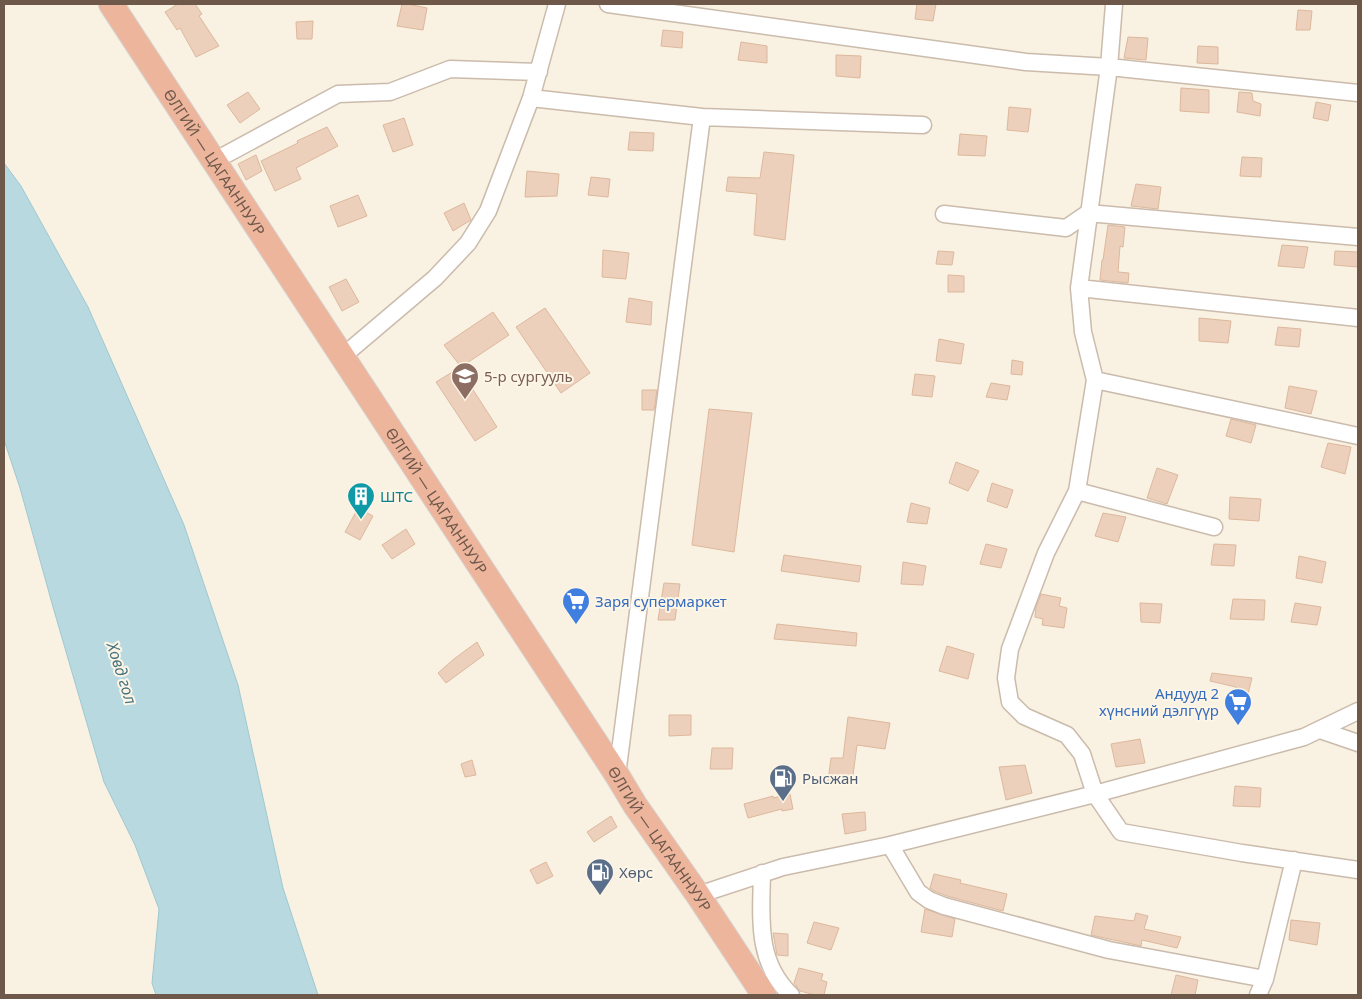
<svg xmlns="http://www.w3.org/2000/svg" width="1362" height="999" font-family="'Noto Sans',sans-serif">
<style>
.water{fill:#b8d9e0;stroke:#9fc8d1}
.building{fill:#ecd0bb;stroke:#ddb89d}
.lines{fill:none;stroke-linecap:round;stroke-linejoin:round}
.minor-casing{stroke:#cbbbac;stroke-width:19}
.highway-casing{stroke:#d6d0cc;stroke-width:26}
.minor{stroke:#fff;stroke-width:16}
.highway{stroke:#eeb59d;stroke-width:24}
.labels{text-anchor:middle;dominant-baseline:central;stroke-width:4;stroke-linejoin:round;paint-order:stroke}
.street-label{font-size:15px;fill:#6e584a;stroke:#fdf5e6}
.education-label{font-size:15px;fill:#785e54;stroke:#fdf5e6;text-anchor:start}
.culture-label{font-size:15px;fill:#0d838f;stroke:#fdf5e6;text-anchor:start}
.shop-label{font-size:15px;fill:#366cbe;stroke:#fdf5e6;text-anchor:start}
.service-label{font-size:15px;fill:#4e5e75;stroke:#fdf5e6;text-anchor:start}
.water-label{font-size:16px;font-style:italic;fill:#477480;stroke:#fdf5e6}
</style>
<rect width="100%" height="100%" fill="#f9f1e1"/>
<path class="water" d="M4,163L21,186L88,307L184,525L238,685L283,888L318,995H156L152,983L159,909L135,845L104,782L53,607L20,488L4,440Z"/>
<path class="building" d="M178,4H195L202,14L199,16L219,46L196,57L180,28L177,30L165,12Z
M402,4H408L427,8L423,30L397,26Z
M917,4H936L933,21L915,19Z
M1298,10L1312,11L1310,30H1296Z
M313,21L312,39H297L296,22Z
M663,30L683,32L682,48L661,46Z
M1128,37L1148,38L1146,60L1124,58Z
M741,42L767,46V63L738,60Z
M1198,46L1218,47V64L1197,63Z
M836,55L861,56L860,78L836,76Z
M1181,88L1209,90V113L1180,111Z
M248,92L260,109L240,123L227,105Z
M1239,92L1252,93L1253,101L1261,104L1260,116L1237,112Z
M1316,102L1331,105L1328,121L1313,118Z
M1009,107L1031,109L1028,132L1007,130Z
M404,118L413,145L393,152L383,125Z
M327,127L338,146L296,168L301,179L275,191L261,161L298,143L297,141Z
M630,132L654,133L653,151L628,150Z
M960,134L987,136L985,156L958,155Z
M764,152L794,155L785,240L754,235L757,194L726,191L728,177L760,178Z
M256,155L262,171L246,180L238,164Z
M1242,157L1262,158L1261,177L1240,176Z
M527,171L559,174L557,196L525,197Z
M591,177L610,179L608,197L588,195Z
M1136,184L1161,187L1158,209L1131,206Z
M358,195L367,216L338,227L330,206Z
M464,203L471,220L453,231L444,213Z
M1108,225L1125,227L1123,247L1120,246L1118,272L1129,273L1128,283L1100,280L1102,260H1103Z
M1282,245L1308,247L1304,268L1278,266Z
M603,250L629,253L626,279L602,277Z
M938,251L954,252L952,265L936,264Z
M1335,251L1358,252V267L1334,265Z
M948,275L964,276V292H948Z
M346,279L359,302L342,311L329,287Z
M629,298L652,302L651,325L626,322Z
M545,308L590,373L561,393L516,327Z
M493,312L509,335L461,367L444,345Z
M1199,318L1231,321L1228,343L1199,341Z
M1278,327L1301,329L1299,347L1275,345Z
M939,339L964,344L961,364L936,361Z
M1012,360L1023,362L1022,375L1011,374Z
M459,368L497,427L475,441L436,382Z
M915,374L935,376L932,397L912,395Z
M991,383L1010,386L1007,400L986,397Z
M1289,386L1317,391L1311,414L1285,408Z
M642,390H657L654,410H642Z
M709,409L752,413L734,552L692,545Z
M1231,419L1256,425L1251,443L1226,436Z
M1328,443L1351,447L1345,474L1321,467Z
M956,462L979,471L968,491L949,483Z
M1157,468L1178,475L1167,504L1147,498Z
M992,483L1013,490L1007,508L987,501Z
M1230,497L1261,499L1259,521L1229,519Z
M911,503L930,508L927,524L907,522Z
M358,508L373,516L360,540L345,532Z
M1103,513L1126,517L1118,542L1095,536Z
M406,529L415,544L392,559L382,545Z
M986,544L1007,549L1001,568L980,564Z
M1214,544L1236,545L1234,566L1211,565Z
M784,555L861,566L859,582L781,571Z
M1299,556L1326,562L1322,583L1296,578Z
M903,562L926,566L923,585L901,584Z
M664,583L680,584L675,620H658Z
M1041,594L1061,598L1059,606L1067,608L1064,628L1042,625L1043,619L1035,617L1036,607Z
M1233,599L1265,600L1264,620L1230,619Z
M1140,603L1162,604L1160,623L1141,622Z
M1295,603L1321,607L1317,625L1291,622Z
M777,624L857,633L856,646L774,639Z
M477,642L484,655L446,683L438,673L454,659Z
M947,646L974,654L968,679L939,671Z
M1212,673L1252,678L1248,694L1236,692V687L1210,681Z
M669,715H691V735L669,736Z
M848,717L890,723L885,749L857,745L852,783L828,781L831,758H843Z
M1140,739L1145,763L1116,767L1111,744Z
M712,748H733L732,769H710Z
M472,760L476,775L465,777L461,764Z
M1025,765L1032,793L1006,800L999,767Z
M1235,786L1261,788L1260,807L1233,806Z
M790,794L793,809L782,811V809L748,818L744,804L773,796V798Z
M865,812L866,830L845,834L842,814Z
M611,816L617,827L594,842L587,832Z
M546,862L553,876L537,884L530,870Z
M934,874L961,880L960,883L1007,894L1003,911L947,896L934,891L930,888Z
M925,909L955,919L952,937L921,932Z
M1136,913L1148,916L1144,929L1181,937L1177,948L1142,940L1141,946L1091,935L1095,916L1134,921Z
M1291,920L1320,923L1317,945L1289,940Z
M814,922L839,928L831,950L807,943Z
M773,933L788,934V956L777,955Z
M799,968L823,974L821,980L827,982L824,995H815L800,991L794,983Z
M1176,975L1198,980L1195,995H1171Z"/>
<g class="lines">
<g class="minor-casing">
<path id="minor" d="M608,4L1026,62L1109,67L1358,93
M1114,4L1109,67L1079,288L1083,332L1095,380L1077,491L1046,553L1010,649L1006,678L1010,702L1024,716L1067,735L1082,754L1095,794L1121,832L1242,853L1358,870
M531,98L702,117L923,125
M214,161L338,94L390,92L450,69L539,72
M944,214L1066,228L1088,213L1358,237
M1079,288L1358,318
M343,356L435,278L468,243L488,211L531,98L557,4
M1095,380L1358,436
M1077,491L1214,527
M1320,730L1358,743
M617,775L702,117
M890,845L918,892L929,900L944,906L1109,950L1265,979
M762,873C761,918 756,962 791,995
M698,895L783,867L890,845L1095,794L1304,737L1358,711
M1258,995L1265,979L1294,860"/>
</g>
<g class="highway-casing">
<g id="highway">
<path id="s1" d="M111,4L617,775L635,805L698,895L764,995"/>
</g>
</g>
<use href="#minor" class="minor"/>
<use href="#highway" class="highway"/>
</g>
<defs>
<g id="school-pin" transform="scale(1.4375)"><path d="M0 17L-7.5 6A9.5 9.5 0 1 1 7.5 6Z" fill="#8d6e63" stroke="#fdf5e6"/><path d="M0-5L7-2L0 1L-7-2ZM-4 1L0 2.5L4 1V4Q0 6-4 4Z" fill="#fff"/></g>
<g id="building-pin" transform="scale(1.4375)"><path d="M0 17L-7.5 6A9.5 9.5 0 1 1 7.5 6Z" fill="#0f9aa8" stroke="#fdf5e6"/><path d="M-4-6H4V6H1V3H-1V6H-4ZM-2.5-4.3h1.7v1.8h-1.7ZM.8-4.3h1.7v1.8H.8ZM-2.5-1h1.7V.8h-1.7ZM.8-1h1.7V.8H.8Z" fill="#fff"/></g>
<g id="supermarket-pin" transform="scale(1.4375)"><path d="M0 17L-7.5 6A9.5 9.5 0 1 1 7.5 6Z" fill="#3f7fe0" stroke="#fdf5e6"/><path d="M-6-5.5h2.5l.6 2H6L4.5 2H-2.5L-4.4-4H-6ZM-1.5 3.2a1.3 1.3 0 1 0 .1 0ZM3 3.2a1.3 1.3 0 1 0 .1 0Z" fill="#fff"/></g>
<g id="fuel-pin" transform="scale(1.4375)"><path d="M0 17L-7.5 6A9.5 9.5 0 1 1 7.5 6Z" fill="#5c6f8a" stroke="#fdf5e6"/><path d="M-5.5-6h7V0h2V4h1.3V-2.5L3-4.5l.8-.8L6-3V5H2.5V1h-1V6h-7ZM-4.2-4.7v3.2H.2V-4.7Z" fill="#fff"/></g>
</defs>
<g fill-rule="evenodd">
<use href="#school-pin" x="465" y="376"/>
<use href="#building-pin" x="361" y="496"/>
<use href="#supermarket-pin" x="576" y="601"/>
<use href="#supermarket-pin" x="1238" y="702"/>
<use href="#fuel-pin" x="783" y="778"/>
<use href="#fuel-pin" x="600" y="872"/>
</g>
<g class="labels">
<g class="street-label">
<text stroke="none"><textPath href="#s1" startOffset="189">ӨЛГИЙ — ЦАГААННУУР</textPath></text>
<text stroke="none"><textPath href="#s1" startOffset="594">ӨЛГИЙ — ЦАГААННУУР</textPath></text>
<text stroke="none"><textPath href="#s1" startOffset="999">ӨЛГИЙ — ЦАГААННУУР</textPath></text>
</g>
<g class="education-label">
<text x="484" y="376">5-р сургууль</text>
</g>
<g class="culture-label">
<text x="380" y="496">ШТС</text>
</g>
<g class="shop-label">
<text x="595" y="601">Заря супермаркет</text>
<text x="1219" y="693" text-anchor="end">Андууд 2<tspan x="1219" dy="17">хүнсний дэлгүүр</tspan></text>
</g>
<g class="service-label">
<text x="802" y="778">Рысжан</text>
<text x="619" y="872">Хөрс</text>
</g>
<g class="water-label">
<text transform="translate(122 673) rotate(72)">Ховд гол</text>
</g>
</g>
<rect width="1362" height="999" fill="none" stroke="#6e584a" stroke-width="10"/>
</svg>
